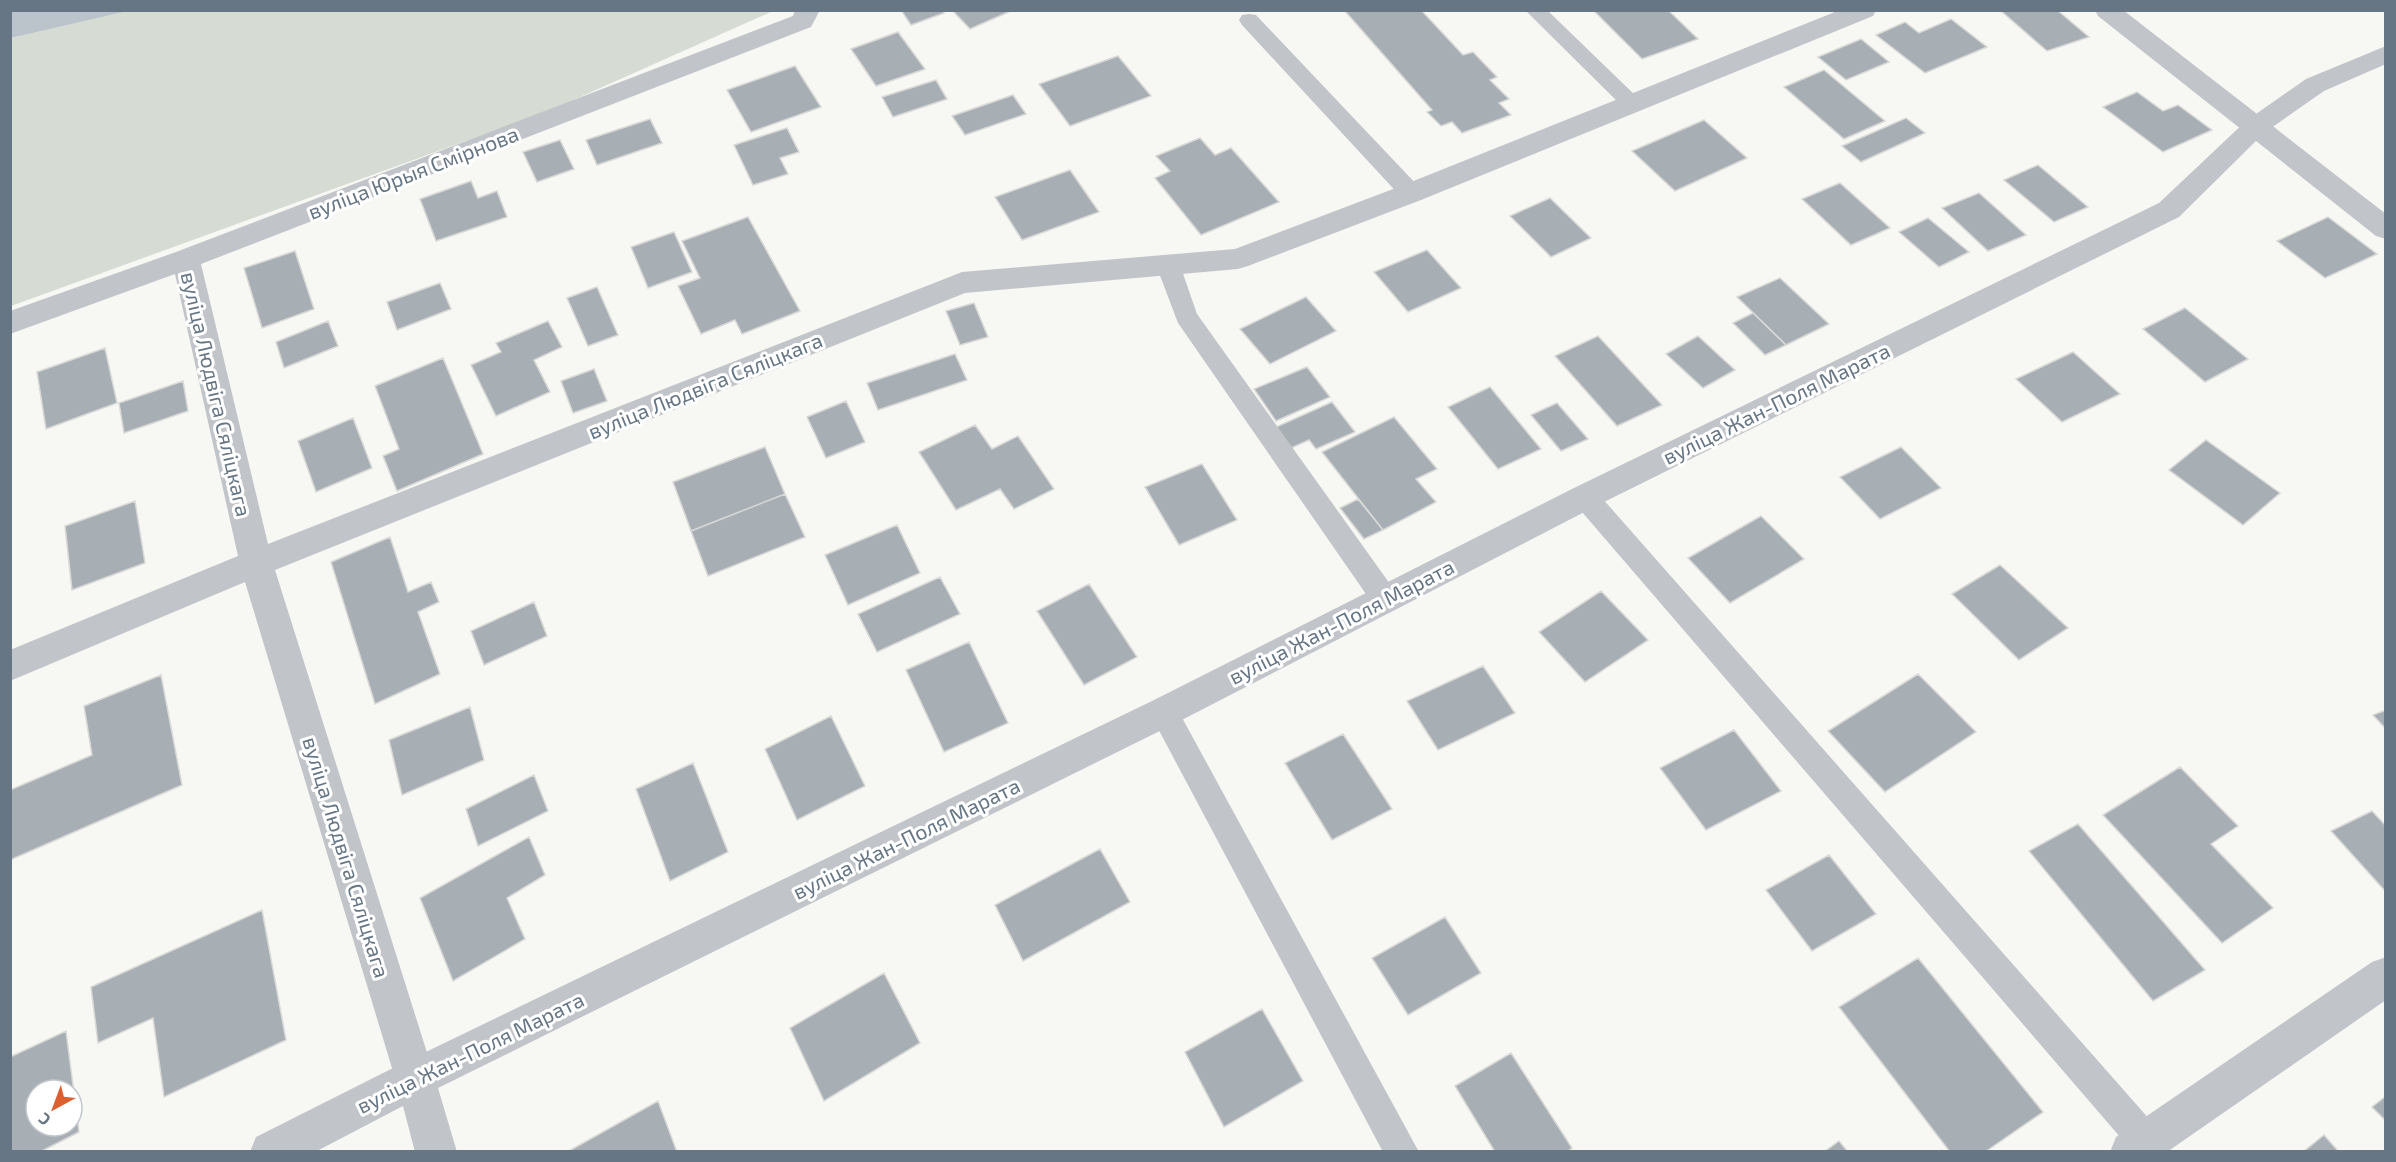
<svg xmlns="http://www.w3.org/2000/svg" width="2396" height="1162" font-family="'Exo 2',sans-serif">
<style>
.green{fill:#d6dcd4}
.water{fill:#bbc4ca}
.building{fill:#a7afb5;stroke:#d9d9d7;stroke-width:1.5;fill-rule:evenodd}
.lines{fill:none;stroke-linecap:round;stroke-linejoin:round}
.service{fill:#c1c4c8;fill-rule:evenodd}
.minor{fill:#c1c4c8;fill-rule:evenodd}
.tertiary{fill:#c1c4c8;fill-rule:evenodd}
.labels{text-anchor:middle;dominant-baseline:central;stroke-width:6;stroke-linejoin:round;paint-order:stroke}
.street-label{font-size:21px;fill:#677684;stroke:#fff}
</style>
<rect width="100%" height="100%" fill="#f7f7f4"/>
<path class="green" d="M127,10L773,11L551,110L11,306V38Z"/>
<path class="water" d="M11,10H127V11L11,38Z"/>
<path class="building" d="M901,10H942L944,13L911,25Z
M952,10H1013L970,29Z
M1344,10H1421L1463,55L1473,52L1497,77L1490,80L1509,99L1499,103L1511,115L1462,133L1452,122L1441,126L1427,112L1432,110Z
M1593,10H1668L1698,39L1642,59Z
M2000,10H2057L2089,37L2047,51Z
M1951,19L1987,47L1925,73L1876,35L1905,22L1919,33Z
M898,32L925,69L876,86L851,49Z
M1861,39L1889,62L1846,80L1818,57Z
M1118,56L1151,96L1070,126L1039,84Z
M795,66L821,107L751,132L727,90Z
M1824,70L1885,121L1844,139L1784,87Z
M936,80L947,99L893,117L882,97Z
M2137,92L2163,111L2178,105L2212,130L2163,152L2103,107Z
M1013,95L1026,114L965,135L952,116Z
M1906,118L1925,133L1861,162L1842,146Z
M650,119L662,143L597,165L586,140Z
M1704,120L1747,158L1675,191L1632,151Z
M787,128L799,152L780,158L788,174L753,185L734,145Z
M1200,138L1215,155L1231,148L1279,202L1201,235L1155,178L1170,171L1156,156Z
M560,140L574,169L537,182L523,152Z
M2038,165L2088,207L2054,222L2004,180Z
M1070,170L1099,212L1022,240L995,197Z
M471,181L478,198L497,191L507,217L436,241L420,199Z
M1840,183L1890,228L1851,245L1802,199Z
M1979,193L2026,235L1988,251L1942,208Z
M1550,198L1591,238L1551,257L1510,216Z
M748,217L800,311L742,334L735,320L701,334L678,286L700,278L682,241Z
M2328,217L2377,254L2325,278L2277,241Z
M1928,218L1969,252L1939,267L1899,232Z
M674,232L692,272L648,288L631,247Z
M1427,250L1461,288L1408,312L1374,272Z
M295,251L314,309L262,328L244,268Z
M1780,278L1829,324L1786,345L1737,297Z
M440,283L451,309L397,330L387,302Z
M597,287L618,335L588,346L567,298Z
M1306,297L1336,331L1270,364L1240,329Z
M974,303L988,337L960,345L946,311Z
M2185,308L2248,359L2205,382L2143,329Z
M1753,313L1786,345L1765,355L1733,323Z
M328,321L338,346L284,368L276,342Z
M548,321L562,347L534,360L550,392L496,416L471,365L501,352L496,343Z
M1598,336L1662,405L1617,426L1555,356Z
M1698,336L1735,370L1703,388L1666,354Z
M105,348L117,403L46,429L37,372Z
M2073,352L2120,394L2062,422L2016,379Z
M955,354L967,380L878,410L867,383Z
M443,358L483,454L397,491L383,456L399,449L375,386Z
M1307,367L1330,397L1276,421L1254,389Z
M594,369L607,401L573,413L561,381Z
M183,381L188,411L124,433L119,403Z
M1490,387L1541,449L1498,469L1448,407Z
M846,401L865,442L826,458L807,417Z
M1332,402L1355,432L1316,449L1309,440L1291,448L1276,427Z
M1557,403L1588,439L1561,451L1531,415Z
M1394,417L1437,469L1416,479L1436,502L1383,530L1322,452Z
M353,418L372,468L316,492L298,441Z
M975,425L992,449L1018,436L1054,489L1014,509L1000,489L956,510L919,452Z
M2206,440L2280,493L2243,525L2169,470Z
M765,447L785,494L691,531L673,482Z
M1901,447L1941,488L1880,519L1840,477Z
M1202,464L1237,520L1179,545L1145,487Z
M785,494L805,537L708,576L691,531Z
M1358,499L1383,530L1364,539L1340,508Z
M135,501L145,563L72,590L65,526Z
M1761,516L1804,559L1730,603L1688,558Z
M897,525L920,573L848,605L825,555Z
M390,537L408,592L431,582L439,602L418,612L440,674L375,704L331,562Z
M2000,565L2068,628L2019,660L1952,594Z
M940,577L960,614L877,652L858,614Z
M1089,584L1137,657L1084,685L1037,611Z
M1601,591L1648,640L1585,682L1539,632Z
M534,602L547,636L484,665L471,631Z
M969,642L1008,723L944,752L906,670Z
M1483,666L1515,713L1438,750L1407,701Z
M1918,674L1976,732L1885,792L1828,731Z
M161,675L182,785L10,860V790L92,755L84,706Z
M470,707L484,760L402,795L389,740Z
M2386,710V729L2373,715Z
M831,716L865,786L797,820L765,749Z
M1734,730L1781,791L1706,830L1660,768Z
M1343,734L1392,809L1332,840L1285,763Z
M693,763L728,852L670,881L636,789Z
M2180,767L2238,826L2211,844L2273,908L2222,943L2103,815Z
M534,775L548,811L478,846L466,809Z
M2372,811L2386,826V892L2331,831Z
M2078,824L2205,970L2153,1001L2029,851Z
M529,837L545,875L507,898L525,939L453,981L420,898Z
M1100,849L1130,902L1023,961L995,905Z
M1829,855L1876,914L1812,951L1766,890Z
M262,910L286,1040L164,1097L153,1018L98,1043L91,987Z
M1445,917L1481,973L1408,1015L1372,958Z
M1918,958L2043,1112L1985,1152H1950L1839,1007Z
M884,973L920,1043L824,1101L790,1028Z
M1262,1009L1303,1081L1224,1127L1185,1052Z
M66,1031L79,1132L40,1152H10V1057ZM36,1090H72V1126H36Z
M1511,1053L1572,1148L1567,1152H1495L1455,1086Z
M2386,1096V1121L2372,1107Z
M658,1101L677,1152H567Z
M2324,1135L2339,1152H2303Z
M1839,1141L1848,1152H1824Z"/>
<g class="lines">
<path class="service" d="M1525,10H1547L1638,98L1642,103L1638,108L1631,110L1624,108Z
M1249,14L1256,15L1419,187L1422,193L1419,199L1411,201L1403,199L1242,25L1239,20L1242,15Z
M1168,256L1176,259L1180,265L1197,314L1395,591L1399,599L1395,607L1385,611L1375,607L1178,323L1156,265L1160,259Z
M1585,486L1594,489L2158,1129L2163,1141L2159,1152H2133L1576,505L1572,497L1576,489Z
M1164,699L1174,703L1419,1152H1383L1154,721L1150,712L1154,703Z"/>
<path class="minor" d="M795,10H820L811,27L201,264L268,544L952,276L962,272L1235,249L1401,186L1840,10H1876L1873,16L1421,200L1248,266L1238,269L965,293L275,570L435,1078L429,1092L415,1098L401,1092L395,1078L245,582L10,681V650L238,556L175,274L10,334V311L176,252L793,16Z
M2095,10H2123L2386,214V239L2376,236L2098,16Z
M2386,957V1000L2167,1152H2110L2116,1137L2372,962Z"/>
<path class="tertiary" d="M2386,46V64L2324,91L2264,133L2179,217L1596,506L1176,723L438,1088L457,1152H415L403,1106L315,1152H250L256,1137L401,1064L1152,701L1574,488L2159,203L2246,121L2306,79Z"/>
</g>
<g class="labels">
<g class="street-label">
<text transform="translate(413 172) rotate(-21)">вуліца Юрыя Смірнова</text>
<text transform="translate(705 385) rotate(-22)">вуліца Людвіга Сяліцкага</text>
<text transform="translate(217 394) rotate(77)">вуліца Людвіга Сяліцкага</text>
<text transform="translate(1776 403) rotate(-26)">вуліца Жан-Поля Марата</text>
<text transform="translate(1341 621) rotate(-27)">вуліца Жан-Поля Марата</text>
<text transform="translate(906 838) rotate(-26)">вуліца Жан-Поля Марата</text>
<text transform="translate(347 857) rotate(73)">вуліца Людвіга Сяліцкага</text>
<text transform="translate(470 1052) rotate(-26)">вуліца Жан-Поля Марата</text>
</g>
</g>
<rect width="2396" height="1162" fill="none" stroke="#677684" stroke-width="24"/>
<g transform="translate(54 1108) rotate(221)"><circle r="28" fill="#ffffff" stroke="#c2c8ce" stroke-width="1.5"/>
<path d="M0-4.5L10 22L0 15L-10 22Z" fill="#dc5f30"/>
<text y="-9" font-size="16" font-weight="bold" text-anchor="middle" fill="#677684">С</text>
</g>
</svg>
